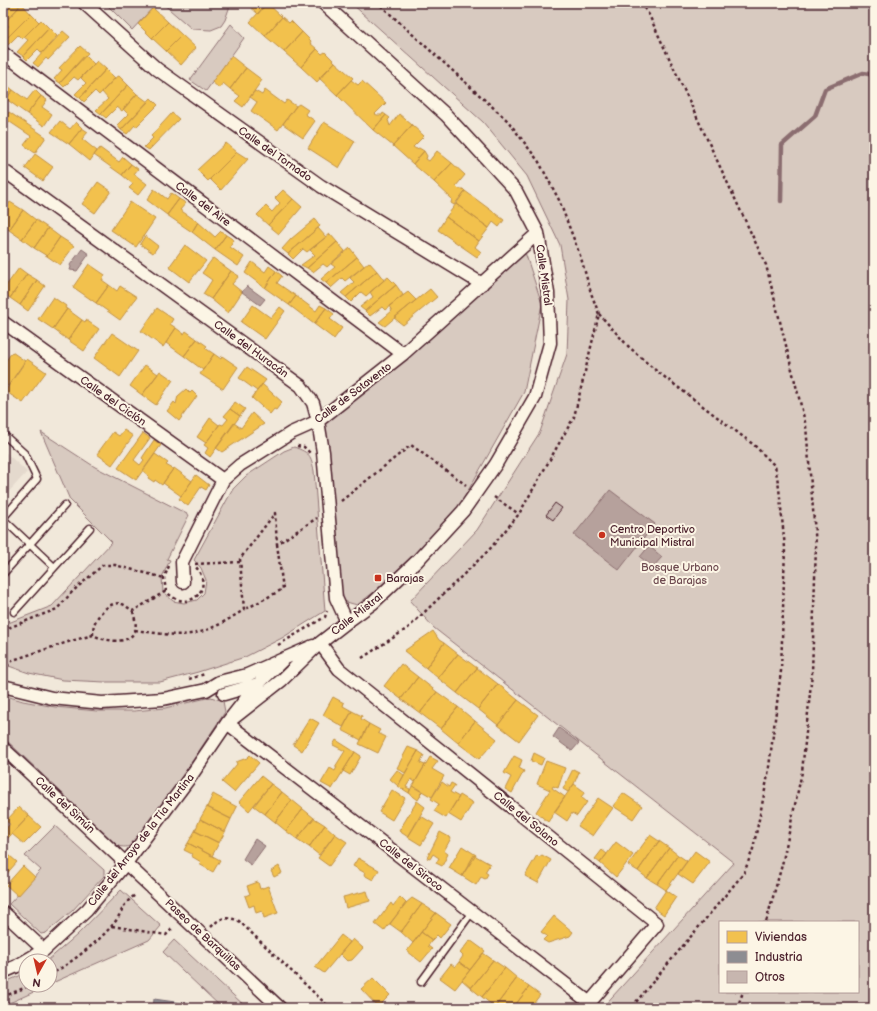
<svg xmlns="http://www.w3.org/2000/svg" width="877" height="1011" font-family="'Balsamiq Sans',sans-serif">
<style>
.built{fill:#e4d9cd}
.green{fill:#d8cac0;stroke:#917476;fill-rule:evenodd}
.water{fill:#b6a19c;stroke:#8b6d6f}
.homes{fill:#f2c14e;stroke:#c09044}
.industry{fill:#8d8d92;stroke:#796c73}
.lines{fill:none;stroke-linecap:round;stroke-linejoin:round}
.stream{stroke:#8b6d6f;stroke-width:4.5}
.building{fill:#c7b6af;stroke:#4a1f2b}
.service-casing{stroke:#4a1f2b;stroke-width:9}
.minor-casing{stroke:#4a1f2b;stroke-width:15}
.path{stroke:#4a1f2b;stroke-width:2.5;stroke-dasharray:3 3;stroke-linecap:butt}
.service{stroke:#fcf5e5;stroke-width:6}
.minor{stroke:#fcf5e5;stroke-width:12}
.poi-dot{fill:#c8321e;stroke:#fcf5e5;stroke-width:1.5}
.labels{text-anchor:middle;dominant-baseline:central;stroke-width:4;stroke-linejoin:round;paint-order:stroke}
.street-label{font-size:11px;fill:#4a1f2b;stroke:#fcf5e5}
.poi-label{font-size:11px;fill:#4a1f2b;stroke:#fcf5e5;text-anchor:start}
.park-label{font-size:11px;fill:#6e4a50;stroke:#fcf5e5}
</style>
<rect width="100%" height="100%" fill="#f1e8da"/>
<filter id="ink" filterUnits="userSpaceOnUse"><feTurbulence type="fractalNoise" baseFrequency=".025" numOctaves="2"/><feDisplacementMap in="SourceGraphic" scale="8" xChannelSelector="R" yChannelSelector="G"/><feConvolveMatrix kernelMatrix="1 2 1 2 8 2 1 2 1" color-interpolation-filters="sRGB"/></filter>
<g filter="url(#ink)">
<path class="built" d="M3,450L27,472L3,498Z"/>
<path class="green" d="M105,3H157L132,30Z
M162,3H231L225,20L221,26L211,30L192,29Z
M351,3H874V1008H602L734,863L434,628L410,601L477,530L540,432L567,354L569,300L560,245L527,176L483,122ZM720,922H858V992H720Z
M231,24L244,38L206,91L190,80Z
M523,246L542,304L524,392L457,510L391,579L357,605L343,601L329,510L318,421Z
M41,432L95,467L189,515L167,559L170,560L162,577L163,592L173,601L184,603L197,600L204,593L206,580L201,568L194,560L233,489L246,476L284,451L294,447C310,453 311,455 314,471L325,611L282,638L245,657L198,672L160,682H105L63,680L29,673L3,664V625L52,606L112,542L70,500Z
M3,695L23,701L55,707L97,711H134L165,708L211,697L223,701L225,712L171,793L136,842C130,847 126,848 118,846L3,737Z
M55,826L104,870V876L72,911L46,933L41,934L9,904L41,870L25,856Z
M121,890L161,926L149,940L50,984V961H47L77,935Z
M174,940L247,1008H222L163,952Z
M26,973V985H49L3,1006V983Z"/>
<path class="water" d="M82,249L89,254L77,271L70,270L71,267L70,265Z
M247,286L265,299L260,305L242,292Z
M610,490L655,524L619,570L574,535Z
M649,546L662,557L653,567L640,557Z
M559,728L579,743L572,751L553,737Z
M255,839L265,846L251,865L243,859Z"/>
<path class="homes" d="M7,3H15L19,7L3,24V7Z
M246,3H267L258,14Z
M267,3L282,17L265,36L250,22Z
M22,4L31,14L3,42V32L9,26L5,22Z
M153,8L168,22L152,38L138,24Z
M31,14L39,22L22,39L18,35L8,45L3,42Z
M282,17L289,23L291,21L302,32L284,52L265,36Z
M41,20L49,28L23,56L17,52L28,40L24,37Z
M168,22L182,35L166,51L152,38Z
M49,28L57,36L42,53L38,49L27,60L23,56Z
M63,31L70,37L48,60L46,58L38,67L33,63Z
M302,32L311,41L310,43L317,49L301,67L284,52Z
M182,35L196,48L181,65L166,51Z
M80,46L88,53L60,83L54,79L62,70L59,68Z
M317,49L322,54L325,52L335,62L317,82L301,67Z
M85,55L94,64L78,80L74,77L64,87L60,83Z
M231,56L246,68L230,89L223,83L219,88L212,82Z
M97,61L106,69L80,98L75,94L86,83L81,78Z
M335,62L353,78L337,95L319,78Z
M246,68L262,80L243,107L235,101L240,96L230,89Z
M106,69L115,78L99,95L95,91L84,102L80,98Z
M119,76L128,85L101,114L96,110L108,99L102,92L115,78Z
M351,80L358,85L362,81L386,103L375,114L377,115H382L383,113L386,115L373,130L337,95Z
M3,82L13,90L6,99L3,97Z
M128,85L137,94L122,111L117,107L106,118L101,114Z
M13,90L27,100L35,90L41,96L27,114L6,99Z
M265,90L284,104L287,100L296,106L278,130L251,111L257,102L250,97L255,91L262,95Z
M137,94L148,102L121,130L117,125L128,114L123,109Z
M41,96L47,100L42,107L52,114L44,126L27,114Z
M151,98L158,105L136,127L135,125L127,134L121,130Z
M299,104L308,110L305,114L315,121L303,138L283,124L296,106Z
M9,112L46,137L35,153L24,145L31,136L4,118Z
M172,113L179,119L149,150L144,147L153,138L151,136Z
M399,114L412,125L393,146L373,130L386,115L390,118L388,120L390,126Z
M60,121L70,129L76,122L82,128L69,144L51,132Z
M324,122L355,141L339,168L308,148Z
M412,125L424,136L413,147L416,149L419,148L424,151L413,164L393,146Z
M82,128L88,132L82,139L97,151L90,161L69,144Z
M226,143L237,152L208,181L197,170Z
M100,148L119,162L123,157L131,164L122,175L94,155Z
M424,151L427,156L426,159L429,161L437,151L452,163L434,182L413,164Z
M237,152L248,159L221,190L210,179Z
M35,154L53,167L43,181L25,168Z
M452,163L465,175L456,186L459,189H463L465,191L454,205L451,203L452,199L434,182Z
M131,164L138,169L134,174L147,184L138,195L129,188L133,184L122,175Z
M98,182L111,191L95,213L82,204Z
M154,189L167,199L171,193L179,199L167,215L147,200Z
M283,190L293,199L268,225L257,215L266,206L272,212L280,203L275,198Z
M465,191L504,220L499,227L493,222L489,228L456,204Z
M179,199L186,203L180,210L198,222L192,232L167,215Z
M293,199L302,207L279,234L268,225Z
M10,202L23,210L9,230L3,226V212Z
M130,202L155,219L136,247L111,230Z
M456,204L489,228L479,241L446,217Z
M23,210L36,220L22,239L9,230Z
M446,217L479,241L475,247L481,252L477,257L438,230Z
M315,219L320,226L288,254L282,249L291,239Z
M36,220L48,228L34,248L22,239Z
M198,222L215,237L221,231L226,235L215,250L192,232Z
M48,228L60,237L47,256L34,248Z
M318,228L326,237L307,252L303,249L293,259L288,254Z
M330,234L337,242L307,268L301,265L315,255L310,250Z
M226,235L234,240L230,247L244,257L238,266L215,250Z
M145,236L158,246L153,253L140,244Z
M60,237L74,246L60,265L47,256Z
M337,242L345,251L327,267L323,264L313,272L307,268Z
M185,245L206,261L189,282L169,267Z
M350,248L357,257L326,283L321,279L335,267L331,264Z
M357,257L364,266L345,281L342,278L331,288L326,283Z
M213,258L231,271L211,299L203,294L212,280L202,273Z
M252,262L265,272L269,266L276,271L265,288L245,273Z
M369,262L377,271L346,297L341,293L354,282L350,278Z
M89,264L105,275L102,280L109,285L96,303L73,287Z
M19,268L27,274L10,298L3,293V290Z
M231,271L239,276L232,284L242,292L228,313L211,299Z
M276,271L282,276L277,283L296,296L289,305L265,288Z
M377,271L384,280L366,296L361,292L351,302L346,297Z
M27,274L37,280L20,305L10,298Z
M388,277L396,285L365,311L360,307L373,297L370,292Z
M37,280L45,286L28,311L20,305Z
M109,285L117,291L120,286L137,297L120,320L96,303Z
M396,285L403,295L385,310L382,307L370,316L365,311Z
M430,289L437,297L403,325L394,318Z
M408,292L416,300L385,326L379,322L392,311L389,306Z
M296,296L316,311L320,305L326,308L314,324L289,305Z
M53,297L66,306L65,308L67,309L53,329L38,319Z
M253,305L271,318L280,307L285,311L265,339L241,322Z
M157,308L173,319L170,324L176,328L163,347L141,331Z
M326,308L334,314L330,319L342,328L334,339L314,324Z
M67,309L82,320L68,340L53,329Z
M82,320L85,322L86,320L99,329L84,351L68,340Z
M176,328L184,334L186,331L197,339L184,356L166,343Z
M112,333L138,351L120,377L94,358Z
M197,339L207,346L205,348L214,354L203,370L184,356Z
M12,352L25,361L8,386L3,382V365Z
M214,354L221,359L222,356L238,367L223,389L200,374Z
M27,359L46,372L23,403L5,391Z
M145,365L158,374L142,395L130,386Z
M247,367L266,380L257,391L239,378Z
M160,371L173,380L156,405L142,395Z
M262,384L282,402L276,410L274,409L270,414L252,398Z
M186,389L190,393L192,391L197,396L179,421L167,411L174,402L176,404L178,396Z
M235,402L245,409L240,416L230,409Z
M230,409L240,416L210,457L205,453L208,448L204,445L220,424L223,425L228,419L224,416Z
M252,413L264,424L222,452L216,448L234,423L241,428Z
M210,418L219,425L206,443L197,437Z
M124,430L133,436L112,465L97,454L113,432L119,436Z
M143,433L150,438L134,460L140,465L144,460L142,458L154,440L161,445L136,480L118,468Z
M155,454L168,463L166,465L173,469L162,485L155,480L154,482L148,478L149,476L143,471Z
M174,468L192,481L181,496L163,483Z
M196,475L209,485L206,490L201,487L188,506L179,499Z
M433,631L439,640L444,643L426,668L404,651Z
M444,643L458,654L438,678L426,668Z
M458,654L477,668L457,693L438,678Z
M401,664L418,677L401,699L384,686Z
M477,668L498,684L478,709L457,693Z
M418,677L437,692L420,713L401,699Z
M498,684L518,700L498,725L478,709Z
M437,692L458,707L441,729L420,713Z
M333,697L344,703L343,706L352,711L343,727L323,715Z
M518,700L538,715L519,741L498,725Z
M458,707L475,721L458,743L441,729Z
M352,711L362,716L361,719L369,724L361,740L342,730Z
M310,718L319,723L302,751L293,745Z
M475,721L497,739L479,759L458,743Z
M369,724L380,730L378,733L386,737L378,753L359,744Z
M336,740L355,752L332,789L321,783L330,768L335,771L337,767H335L345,751L333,745Z
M408,747L418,751L405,773L397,768Z
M418,751L424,755L420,763L425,765L415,782L411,779L406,787L410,789L409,793L398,786Z
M355,752L361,756L350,775L343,771Z
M534,753L544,758L541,765L531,761Z
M250,755L259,763L234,792L222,782L237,764L236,762L247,758Z
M514,756L522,760L519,768L524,771L512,793L505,789L511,777L504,773Z
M430,757L438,761L432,769L444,776L432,797L413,786Z
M546,761L565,768L558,788L553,786L552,788L565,797L548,822L536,812L550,790L537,784Z
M573,769L579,772L574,784L568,792L563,789Z
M397,770L404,775L398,786L390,779Z
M261,776L271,784L249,811L239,802Z
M442,782L449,787L451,783L455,785L450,792L459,797L446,818L434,811L439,804L431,799Z
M271,784L282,792L265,814L254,806Z
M574,784L585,792L581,797L587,802L577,816L572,813L567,821L554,812Z
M412,786L422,792L420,794L421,795L418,800L409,793Z
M392,790L405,798L392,820L379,812Z
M282,792L292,800L275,822L265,814Z
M623,793L642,806L633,819L613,806Z
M213,794L237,807L231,819L207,807Z
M460,795L473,803L461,822L448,814Z
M598,798L613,808L593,836L578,826Z
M292,800L303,809L286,831L275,822Z
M417,801L425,807L408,837L399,831Z
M19,807L29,816L7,839L3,835V832L10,824L6,821Z
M207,807L231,819L225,832L200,819Z
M303,809L314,818L297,839L286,831Z
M29,816L41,827L24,844L12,834Z
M421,816L434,824L421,845L408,837Z
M314,818L325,825L309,847L297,839Z
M200,819L225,832L219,843L195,831Z
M325,825L335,834L319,855L309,847Z
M195,831L219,843L212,856L188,843Z
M440,832L451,838L444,851L448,854L442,866L436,863L439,858L433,854L430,859L427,858Z
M335,834L347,842L329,866L318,858Z
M650,835L659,841L638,871L628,865Z
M659,841L669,848L647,878L638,871Z
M616,842L633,855L616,877L600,863Z
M188,843L220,860L213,872L199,864L201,862L191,856L192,854L184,850Z
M462,846L476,855L462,876L449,868Z
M669,848L678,855L657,884L647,878Z
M3,850L17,862L3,878Z
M602,850L607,854L600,863L595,859Z
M695,851L710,862L693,884L678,874Z
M474,855L490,864L485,872L488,874L485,879L481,877L476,885L462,876Z
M537,855L539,857L542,855L551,860L538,883L525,876Z
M678,855L687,861L666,890L657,884Z
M358,858L379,870L373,880L364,875L365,873L353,866Z
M23,866L35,877L18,896L6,885Z
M279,866L282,873L274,877L271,871Z
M258,882L260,889L268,886L278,913L264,918L262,911L256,913L254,905L249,907L245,896L250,894L247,886Z
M666,890L676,897L664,915L654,908Z
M367,891L370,901L346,908L343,897Z
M400,897L406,903L384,931L375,924L391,903L393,906Z
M412,898L422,904L401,932L390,924L406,903Z
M422,904L436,913L413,943L401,932Z
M436,913L451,924L440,938L437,935L432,940L421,932Z
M554,916L573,932L570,936L548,943L543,940L547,936L541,932Z
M421,932L432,940L428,946L432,949L421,962L407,951Z
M341,935L350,942L324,973L315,967Z
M353,939L363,948L352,960L347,961L340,954Z
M470,940L485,951L470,970L459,962L463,956L460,953Z
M483,953L493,960L471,988L462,980Z
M493,960L505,968L482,997L471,988Z
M459,962L470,970L455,989L440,978L451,964L455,967Z
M505,968L517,978L495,1007L482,997Z
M373,978L390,995L378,1007L361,989Z
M517,978L529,987L513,1008H496L495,1007Z
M529,987L540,995L530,1008H513Z"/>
<path class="industry" d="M154,999L189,1004L193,1008H153Z"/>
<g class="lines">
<path class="stream" d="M781,201L782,145L815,116L825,89L863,73L874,75"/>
</g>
<path class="building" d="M555,503L562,508L553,520L546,515Z"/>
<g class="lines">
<g class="service-casing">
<path id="service" d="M3,434L25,454L37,479L3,518
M3,519L54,567
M3,574L65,505
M14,612L90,528
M421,982L472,912"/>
</g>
<g class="minor-casing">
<path id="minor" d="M84,3L157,69L321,186L482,284
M3,53L403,354
M3,170L301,386L313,403L318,421L323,452L336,598L347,622
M3,322L223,480
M183,582L182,562L223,480L240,465L291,433L318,421L403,354L538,233
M320,643L339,669L657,924L585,1008
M3,686L52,698L102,703L163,699L206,690L219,682L247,675L313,646
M224,694L258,684
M227,723L282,680L320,643L347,622L373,603L417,561L463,511L496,464L535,397L550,343L548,293L538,233L516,191L446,115L323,3
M227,723L590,1003
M3,748L280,1008
M3,912L44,950
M3,972L17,966L44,950L87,910L126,863L191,776L227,723L257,685L285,658"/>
</g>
<path class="path" d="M641,3L649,15L766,265L806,426L816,545L812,673L802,772L782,865L766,922
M599,314L628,346L654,369L754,445L775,466L779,488L785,548L781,671L768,775L753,849L744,873L631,1008
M297,446L304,447L310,453
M494,497L519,514
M341,501L411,445L466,485
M277,544L283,589L244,610L240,559L275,513L277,544L317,518
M195,564L240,562
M169,566L164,578L166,591C186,615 217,590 195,566
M3,630L57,609L73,591L103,565H115L164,578
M135,630C156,633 179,638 200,632C216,628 230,618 244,610
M93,635C93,632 93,628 94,625C97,615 110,600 122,604C126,605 129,609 133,611L166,591
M278,645L325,617L327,611
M362,658L408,628L489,550L519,514L574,417L599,314L591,293L581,258L559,200L539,162L508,121L378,3
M5,672L7,666L13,660L71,641L93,635C104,641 130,646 135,630C137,623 134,617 133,611
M189,679L205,674
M3,730L5,728
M112,926L166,935L172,929
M211,927C221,917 224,917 238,920L330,1008
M50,975C72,962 99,942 115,922C119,917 121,911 124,906C127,902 131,898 135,895
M3,997L31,985
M737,1008L743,992"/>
<use href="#service" class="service"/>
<use href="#minor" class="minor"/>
</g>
</g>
<g class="poi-dot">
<circle cx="602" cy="535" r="4"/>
<rect x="374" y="574" width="8" height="8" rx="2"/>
</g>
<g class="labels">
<g class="street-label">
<text transform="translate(275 154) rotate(35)">Calle del Tornado</text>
<text transform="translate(203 204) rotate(37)">Calle del Aire</text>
<text transform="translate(544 275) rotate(82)">Calle Mistral</text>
<text transform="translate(251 349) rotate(36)">Calle del Huracán</text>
<text transform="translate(353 393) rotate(-37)">Calle de Sotavento</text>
<text transform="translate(113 401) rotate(35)">Calle del Ciclón</text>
<text transform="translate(357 614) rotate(-38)">Calle Mistral</text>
<text transform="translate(65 805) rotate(43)">Calle del Simún</text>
<text transform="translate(526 819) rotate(39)">Calle del Solano</text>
<text transform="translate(141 840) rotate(-52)">Calle del Arroyo de la Tía Martina</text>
<text transform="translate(411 865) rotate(38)">Calle del Siroco</text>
<text transform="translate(203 935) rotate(43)">Paseo de Barquillas</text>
</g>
<g class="poi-label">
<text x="610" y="529">Centro Deportivo<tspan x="610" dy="13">Municipal Mistral</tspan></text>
<text x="386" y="578">Barajas</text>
</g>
<g class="park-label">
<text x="680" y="567">Bosque Urbano<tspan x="680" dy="13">de Barajas</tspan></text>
</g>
</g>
<rect width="877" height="1011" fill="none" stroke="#fcf5e5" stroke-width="16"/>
<rect x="8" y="8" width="861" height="995" fill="none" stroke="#4a1f2b" stroke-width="1.5" filter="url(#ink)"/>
<rect x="719" y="921" width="140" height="72" fill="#fcf5e5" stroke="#b59f9b"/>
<rect x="727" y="931" width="20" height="12" fill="#f2c14e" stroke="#b59f9b"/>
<text x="755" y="941" font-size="12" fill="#4a1f2b">Viviendas</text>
<rect x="727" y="951" width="20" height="12" fill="#8d8d92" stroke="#b59f9b"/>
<text x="755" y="961" font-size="12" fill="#4a1f2b">Industria</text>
<rect x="727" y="971" width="20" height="12" fill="#c7b6af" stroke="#b59f9b"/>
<text x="755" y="981" font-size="12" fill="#4a1f2b">Otros</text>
<g transform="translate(38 973) rotate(188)"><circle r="19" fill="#fcf5e5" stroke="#b59f9b"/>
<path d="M0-3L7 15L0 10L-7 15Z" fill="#c8321e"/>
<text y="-6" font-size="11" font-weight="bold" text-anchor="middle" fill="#4a1f2b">N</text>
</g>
</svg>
